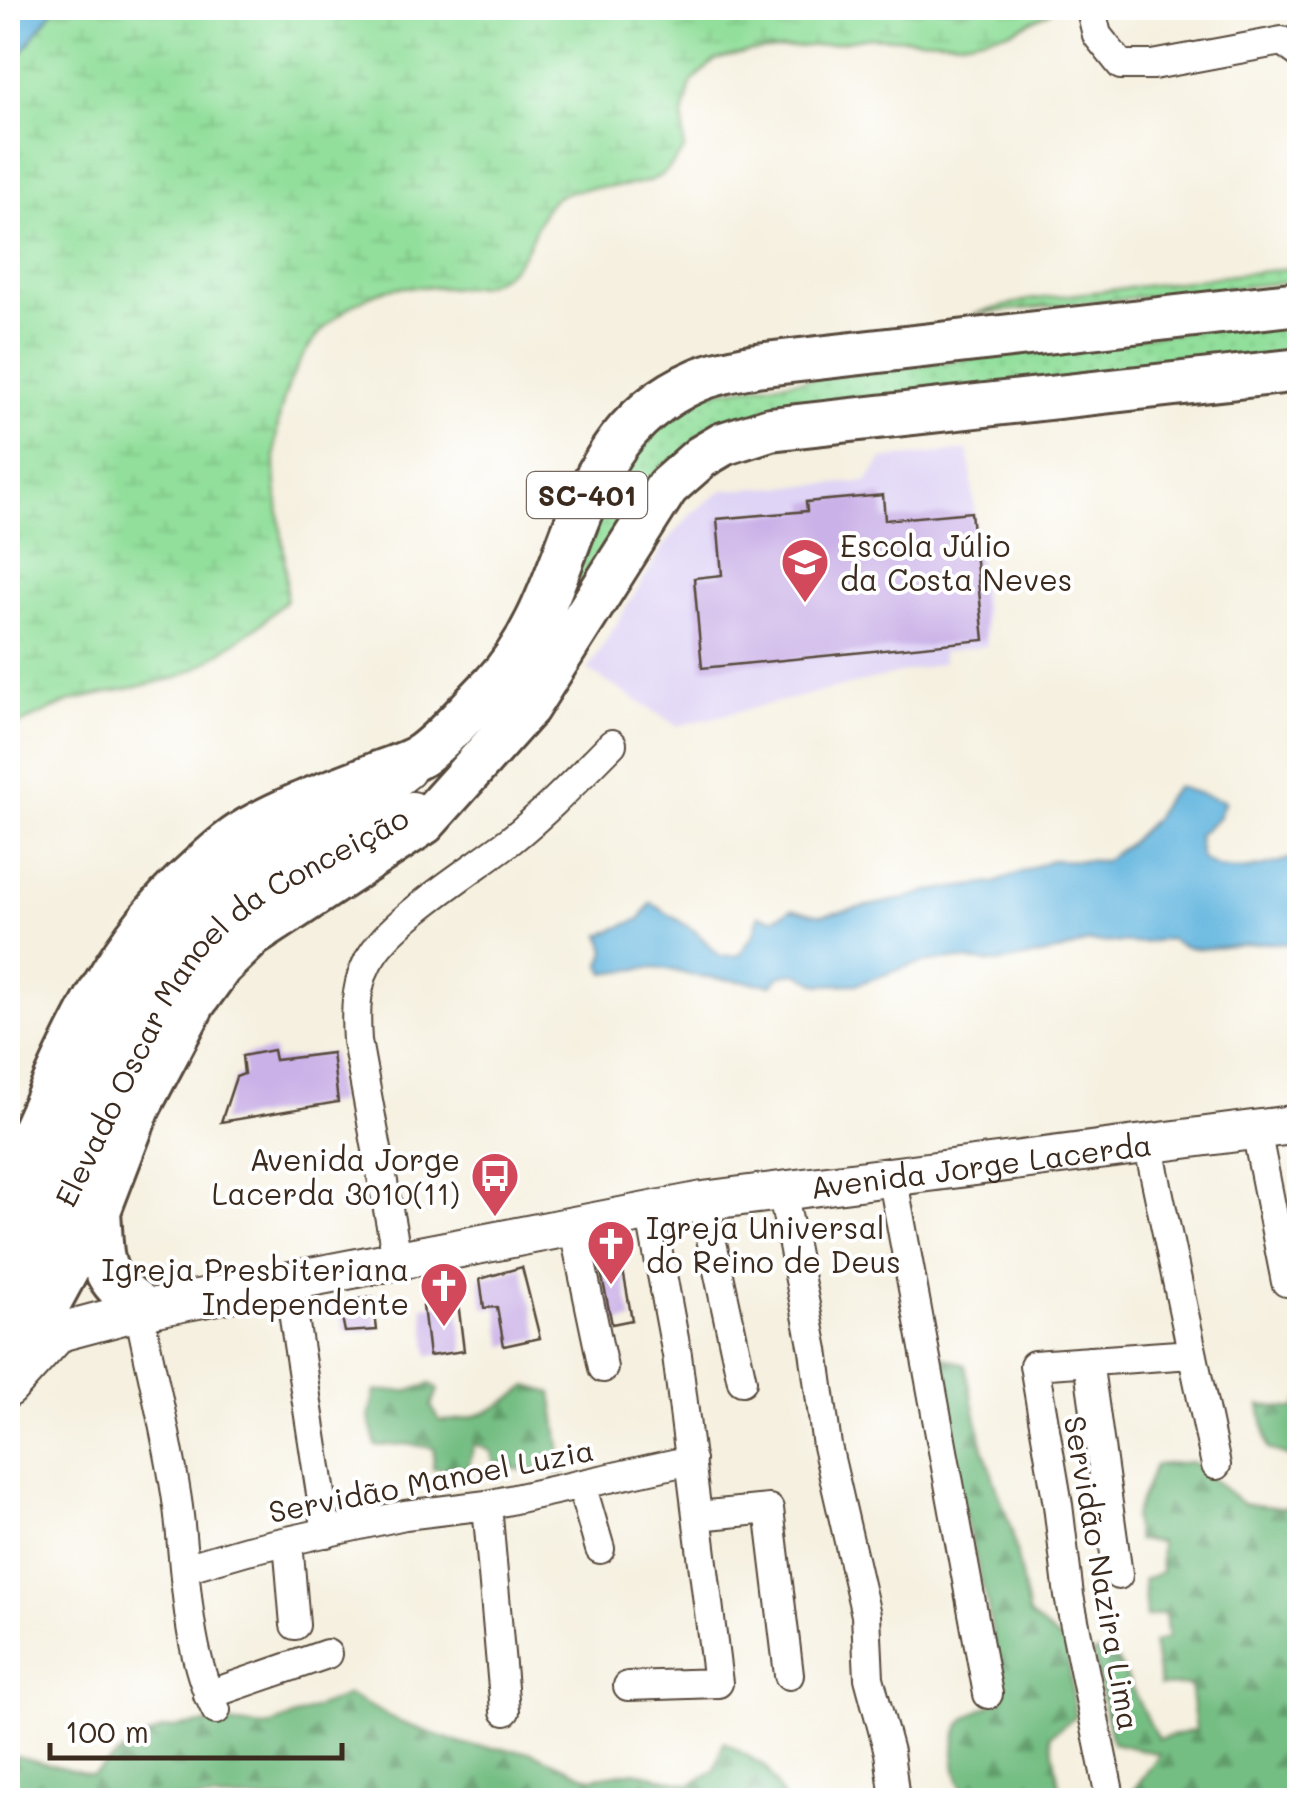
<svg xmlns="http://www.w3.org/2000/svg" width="1307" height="1808" font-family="Mali,sans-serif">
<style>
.built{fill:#dfd4f5}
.grass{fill:url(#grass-dots);stroke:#66845c;stroke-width:2.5}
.forest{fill:url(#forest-firs);stroke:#587450;stroke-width:2.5}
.wetland{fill:url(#wetland-marsh);stroke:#66845c;stroke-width:2.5}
.water{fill:#64b6df;stroke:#50707e;stroke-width:2.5}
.building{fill:#cab1e7}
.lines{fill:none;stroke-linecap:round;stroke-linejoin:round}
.minor-casing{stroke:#57483b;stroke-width:32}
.major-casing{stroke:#57483b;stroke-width:42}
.highway-casing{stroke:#57483b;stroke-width:48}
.minor{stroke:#fff;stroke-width:28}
.major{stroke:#fff;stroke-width:38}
.highway{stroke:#fff;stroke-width:42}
.labels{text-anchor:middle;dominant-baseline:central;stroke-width:8;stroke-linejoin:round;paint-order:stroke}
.shield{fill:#fff;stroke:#766a62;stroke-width:2.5}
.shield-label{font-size:28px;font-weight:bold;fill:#3b2a1e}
.poi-label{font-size:30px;fill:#3b2a1e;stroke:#fff;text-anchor:start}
.street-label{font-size:30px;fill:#3b2a1e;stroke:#fff}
</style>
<defs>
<pattern id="grass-dots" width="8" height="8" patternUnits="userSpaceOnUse" patternTransform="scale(2.5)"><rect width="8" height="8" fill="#92df9b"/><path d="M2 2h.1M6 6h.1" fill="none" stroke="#7fc085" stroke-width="1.8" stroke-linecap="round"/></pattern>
<pattern id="forest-firs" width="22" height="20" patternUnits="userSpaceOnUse" patternTransform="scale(2.5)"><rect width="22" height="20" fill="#75be83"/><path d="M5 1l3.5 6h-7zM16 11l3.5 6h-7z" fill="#619b6b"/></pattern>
<pattern id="wetland-marsh" width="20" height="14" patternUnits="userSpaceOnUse" patternTransform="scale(2.5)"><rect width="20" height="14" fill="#92df9b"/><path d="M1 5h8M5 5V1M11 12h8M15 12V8" fill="none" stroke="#7fc085"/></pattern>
</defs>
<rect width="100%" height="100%" fill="#fff"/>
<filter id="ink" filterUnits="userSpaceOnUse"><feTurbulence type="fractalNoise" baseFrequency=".01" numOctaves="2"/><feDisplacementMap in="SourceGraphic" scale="20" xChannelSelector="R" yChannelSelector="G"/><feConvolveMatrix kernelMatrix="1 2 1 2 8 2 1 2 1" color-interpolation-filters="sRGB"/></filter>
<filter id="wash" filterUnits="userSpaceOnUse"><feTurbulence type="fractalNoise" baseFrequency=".0048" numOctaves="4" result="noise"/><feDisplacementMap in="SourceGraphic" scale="40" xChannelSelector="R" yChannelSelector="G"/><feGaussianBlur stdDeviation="2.25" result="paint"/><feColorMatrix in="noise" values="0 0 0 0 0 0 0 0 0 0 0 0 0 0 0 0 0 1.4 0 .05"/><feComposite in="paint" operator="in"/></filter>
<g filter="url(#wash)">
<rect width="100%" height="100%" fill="#f5f0df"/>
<path class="built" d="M969,450L987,646L942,652L943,663L677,726L588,670L664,546L692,513L723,490L867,482L882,459Z"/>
<path class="grass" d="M1299,267V281L973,314L1028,300Z
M1299,317V355L663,465L635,495L537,661L632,446L708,392Z"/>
<path class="forest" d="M933,1353L965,1365L983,1448L1012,1531L1029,1615L1067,1646L1075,1717L1050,1735L1062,1800H968C955,1779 945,1737 967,1718C976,1710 992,1705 1003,1699L988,1607L962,1505Z
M431,1384L438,1390L431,1406L440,1421C475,1422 501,1407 528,1386L552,1393L564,1473L495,1467L491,1451L474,1444L468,1469L433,1468L434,1448L407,1444L376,1446L369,1418L375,1391H409Z
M1299,1400V1489L1290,1457L1268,1449L1260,1405L1297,1409Z
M1192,1462L1243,1504L1286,1508L1299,1490V1800L1127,1799L1160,1754L1112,1743L1093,1653L1113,1652L1158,1739L1196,1730L1190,1685L1160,1686L1153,1643L1168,1638L1165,1613L1146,1617L1143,1580L1161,1572L1160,1542L1137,1540L1133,1518L1155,1465Z
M348,1695L402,1723L465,1745L531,1752L590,1778L635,1771L690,1785L715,1770L724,1742L766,1767L784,1800H8V1775L12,1755L92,1775L137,1741L164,1729L217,1722L267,1727Z"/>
<path class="wetland" d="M55,8H1053L1049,13L1011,31L963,41L869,37L829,44L748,52L715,60L691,83L683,116L684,150C678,157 672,167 664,173C639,193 590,182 560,195C530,208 540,266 485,284C451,294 411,280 379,292C310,319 277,386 275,456C274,504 288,552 286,600L262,623L207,662L177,678L71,701L8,729V71Z"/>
<path class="water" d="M8,8H55L8,71Z
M1177,787L1225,801L1218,818L1198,835L1201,858C1229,881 1268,865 1299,856V945C1286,944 1272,942 1258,943C1231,944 1193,957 1170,939L1136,943L1088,942L1062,951L997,963L950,959L912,965L858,984L820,985L797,973L781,975L772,985L690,975L668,969L646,968L605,973L601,965L606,951L601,935L640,919L651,903L695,931L720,956L739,955L754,934L759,915L773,919L792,909L821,915L904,899L929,891L995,883L1051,860L1103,861L1128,844L1154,819L1165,799Z"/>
<g id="blocks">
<path class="building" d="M883,495L885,520L971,512L984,640L702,668L694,578L722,575L717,519L807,511L806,502Z
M273,1050L275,1060L332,1053L338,1102L221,1122L236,1077L244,1074L242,1056Z
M619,1248L632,1320L612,1324L597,1253Z
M522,1267L540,1338L504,1346L497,1307L484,1308L480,1279Z
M373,1297L377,1330L345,1332L339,1302Z
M458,1302L464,1351L429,1356L423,1306Z"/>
</g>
</g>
<g filter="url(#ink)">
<use href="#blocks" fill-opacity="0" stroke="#57483b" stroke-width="2.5"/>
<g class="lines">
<g class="minor-casing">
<path id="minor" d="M1091,10L1097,35L1121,65H1153L1282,41L1300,54
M1256,1130L1286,1282
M1148,1143L1216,1465
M892,1175L988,1694
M782,1190L814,1350L827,1446L866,1615L869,1678L889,1752L895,1800
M703,1201L742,1381
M573,1225L603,1368
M397,1258L357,1041C355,1010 355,978 374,952C399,915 473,869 511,840C547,811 579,777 612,744
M288,1279L327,1533
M139,1311C152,1376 169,1441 178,1507C186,1572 186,1652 216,1710
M1088,1361L1118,1575
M581,1484L600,1549
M487,1505L505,1711
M698,1516L769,1509L789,1675
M288,1541L295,1625
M185,1568L247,1550L405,1515L487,1505L691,1460
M628,1686L718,1683L677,1355L650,1210
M208,1695L327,1654
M1109,1792L1069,1596L1058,1505L1034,1365L1192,1354"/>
</g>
<g class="major-casing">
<g id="major">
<path d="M8,1252L139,981L175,931L205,899L242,868L275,848L357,808L406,770"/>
<path id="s1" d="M8,1311L20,1292L163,997L194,950L223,921L260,892L412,811"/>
<path id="s2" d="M18,1343L146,1309L703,1201L1300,1124"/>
<path d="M8,1388L58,1333"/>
</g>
</g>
<g class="highway-casing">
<path id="highway" d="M8,1185C61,1073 101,955 196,871C215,854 234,836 256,825C296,803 340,789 381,772C394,767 412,762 423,754C448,735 471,707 493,685C584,589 560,439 698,380C716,372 737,369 756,365L1300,303
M99,1211C103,1266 97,1277 146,1309
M8,1346L18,1343L35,1329L99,1211L139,1107L194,1003L220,967L252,936L424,823L528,707L667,487L701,457L723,444L770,429L1300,370"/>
</g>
<use href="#minor" class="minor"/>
<use href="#major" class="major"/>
<use href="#highway" class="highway"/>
</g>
</g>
<defs>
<g id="school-pin" transform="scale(2.5)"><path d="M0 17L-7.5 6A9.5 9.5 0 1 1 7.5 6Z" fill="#d1495b" stroke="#fff"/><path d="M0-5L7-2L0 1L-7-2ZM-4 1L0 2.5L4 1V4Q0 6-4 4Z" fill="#fff"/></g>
<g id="bus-pin" transform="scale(2.5)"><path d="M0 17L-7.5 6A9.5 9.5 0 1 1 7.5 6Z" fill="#d1495b" stroke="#fff"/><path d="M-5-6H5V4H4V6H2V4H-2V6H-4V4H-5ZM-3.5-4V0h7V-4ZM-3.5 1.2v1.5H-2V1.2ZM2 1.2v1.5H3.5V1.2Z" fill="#fff"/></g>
<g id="church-pin" transform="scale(2.5)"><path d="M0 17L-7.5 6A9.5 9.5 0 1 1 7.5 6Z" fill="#d1495b" stroke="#fff"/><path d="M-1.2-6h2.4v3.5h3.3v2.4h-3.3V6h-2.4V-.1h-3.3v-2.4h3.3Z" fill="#fff"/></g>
</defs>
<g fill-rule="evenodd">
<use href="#school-pin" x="805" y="562"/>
<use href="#bus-pin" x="495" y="1176"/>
<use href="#church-pin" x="611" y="1244"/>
<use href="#church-pin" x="444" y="1286"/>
</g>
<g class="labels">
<rect class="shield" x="527" y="472" width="120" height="46" rx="8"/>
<g class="shield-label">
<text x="587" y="495">SC-401</text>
</g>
<g class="poi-label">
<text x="840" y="545">Escola Júlio<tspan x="840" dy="34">da Costa Neves</tspan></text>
<text x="460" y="1159" text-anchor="end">Avenida Jorge<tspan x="460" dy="34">Lacerda 3010(11)</tspan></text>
<text x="646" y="1227">Igreja Universal<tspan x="646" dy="34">do Reino de Deus</tspan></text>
<text x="409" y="1269" text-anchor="end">Igreja Presbiteriana<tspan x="409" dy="34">Independente</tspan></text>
</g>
<g class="street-label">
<text stroke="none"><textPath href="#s1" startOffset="390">Elevado Oscar Manoel da Conceição</textPath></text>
<text stroke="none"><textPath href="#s2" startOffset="980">Avenida Jorge Lacerda</textPath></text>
<text transform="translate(431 1480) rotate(-11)">Servidão Manoel Luzia</text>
<text transform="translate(1103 1573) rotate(80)">Servidão Nazira Lima</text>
</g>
</g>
<rect width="1307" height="1808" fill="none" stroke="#fff" stroke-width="40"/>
<path d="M50 1743v15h292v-15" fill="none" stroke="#3b2a1e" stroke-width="5"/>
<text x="65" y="1743" font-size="30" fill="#3b2a1e" stroke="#ffffff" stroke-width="8" paint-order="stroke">100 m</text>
</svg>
